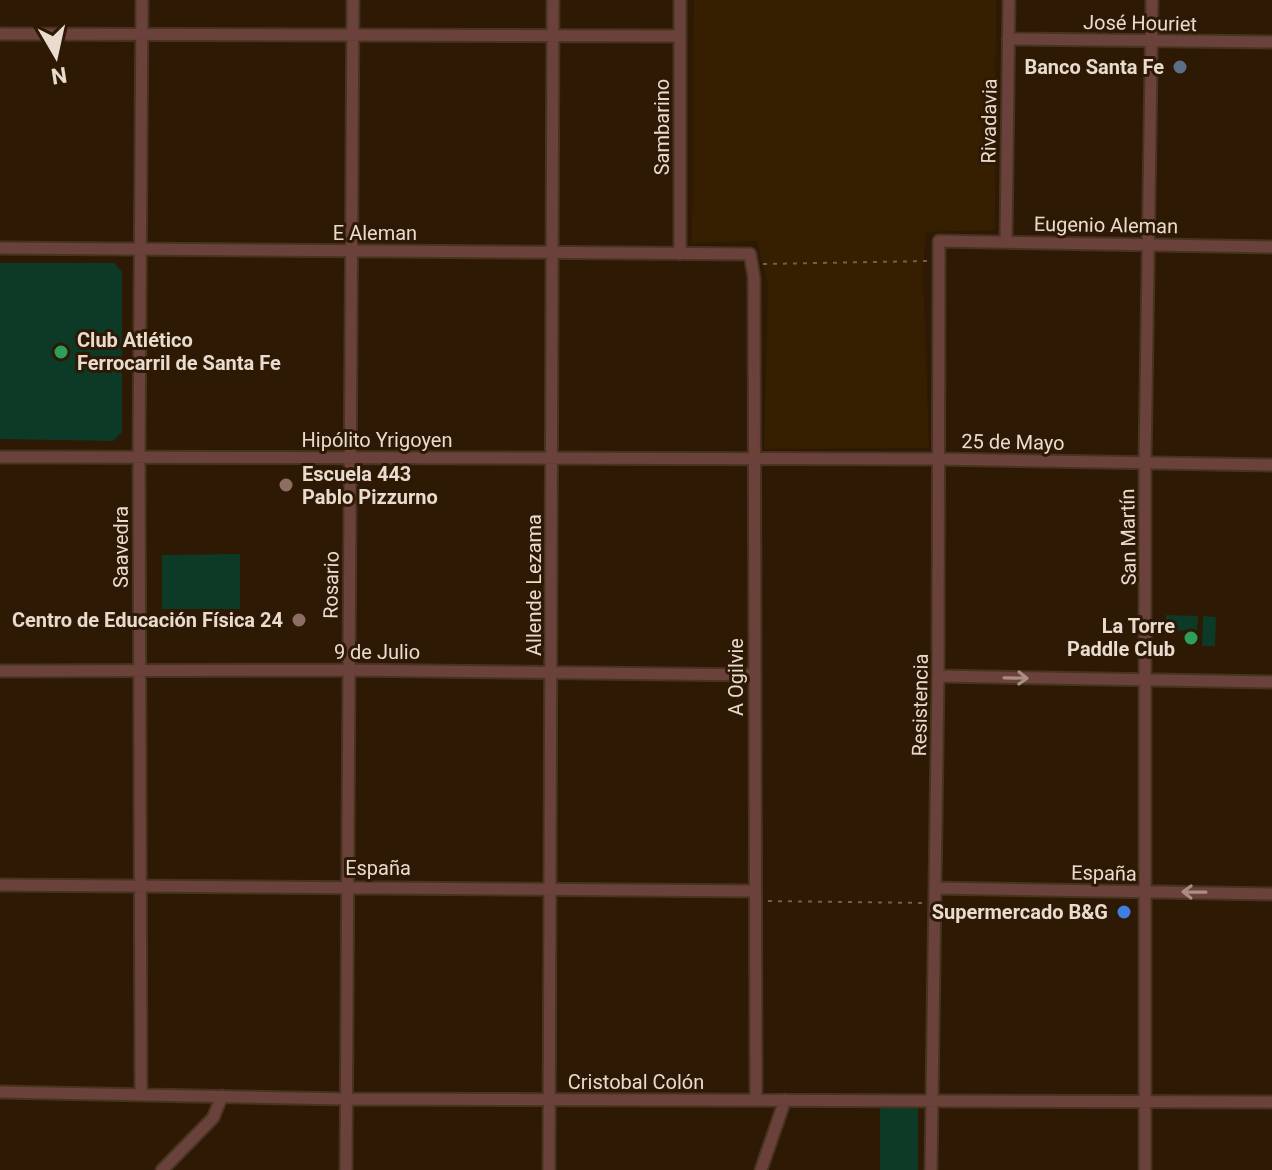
<svg xmlns="http://www.w3.org/2000/svg" width="1272" height="1170" font-family="Roboto,sans-serif">
<style>
.built{fill:#361e01}
.green{fill:#0c3a26}
.lines{fill:none;stroke-linecap:round;stroke-linejoin:round}
.street-casing{stroke:#473420;stroke-width:15}
.path{stroke:#72604e;stroke-width:2;stroke-dasharray:4 6;stroke-linecap:butt}
.street{stroke:#6a413b;stroke-width:11}
.oneway{stroke:#aa8e84}
.service-dot{fill:#5c6f8a;stroke:#2d1904;stroke-width:3}
.leisure-dot{fill:#2e9e5b;stroke:#2d1904;stroke-width:3}
.education-dot{fill:#8d6e63;stroke:#2d1904;stroke-width:3}
.shop-dot{fill:#3f7fe0;stroke:#2d1904;stroke-width:3}
.labels{text-anchor:middle;dominant-baseline:central;stroke-width:6;stroke-linejoin:round;paint-order:stroke}
.street-label{font-size:20px;fill:#e9dbce;stroke:#2d1904}
.poi-label{font-size:20px;font-weight:bold;fill:#e9dbce;stroke:#2d1904;text-anchor:end}
</style>
<rect width="100%" height="100%" fill="#2d1904"/>
<path class="built" d="M694,0H996L995,230L926,232L923,270L929,448L764,449L768,285L757,241L692,243Z"/>
<path class="green" d="M0,263H114L122,272V432L113,441L0,439Z
M240,554V609H162V555Z
M1166,615L1198,616L1197,631L1165,630Z
M1203,616L1216,617L1215,646H1202Z
M880,1107H918V1170H880Z"/>
<g class="lines">
<g class="street-casing">
<path id="street" d="M680,0V254
M0,34L679,36
M1008,39L1272,42
M1006,241L1009,0
M0,248L750,254L754,277L756,1100
M0,457L939,459L1272,465
M0,671L348,670L754,675
M938,676L1272,682
M0,885L755,891
M935,888L1272,894
M0,1092L345,1099L1272,1102
M141,1095L139,457L142,0
M162,1170L213,1118L222,1096
M346,1170L353,0
M549,1170L553,0
M761,1170L785,1100
M931,1170L938,676L939,241L1272,247
M1145,1170V462L1152,0"/>
</g>
<path class="path" d="M763,264L928,261
M768,901L922,903"/>
<use href="#street" class="street"/>
</g>
<defs><path id="oneway-shaft" d="M-6 0H5M1.5-3L5.5 0L1.5 3" fill="none" stroke-width="1.6" stroke-linecap="round" stroke-linejoin="round" transform="scale(2)"/></defs>
<g class="oneway">
<use href="#oneway-shaft" transform="translate(1016 678) rotate(1)"/>
<use href="#oneway-shaft" transform="translate(1194 892) rotate(-179)"/>
</g>
<circle class="service-dot" cx="1180" cy="67" r="8"/>
<g class="leisure-dot">
<circle cx="61" cy="352" r="8"/>
<circle cx="1191" cy="638" r="8"/>
</g>
<g class="education-dot">
<circle cx="286" cy="485" r="8"/>
<circle cx="299" cy="620" r="8"/>
</g>
<circle class="shop-dot" cx="1124" cy="912" r="8"/>
<g class="labels">
<g class="street-label">
<text transform="translate(1140 23) rotate(1)">José Houriet</text>
<text transform="translate(989 121) rotate(-89)">Rivadavia</text>
<text transform="translate(662 127) rotate(-90)">Sambarino</text>
<text transform="translate(1106 225) rotate(1)">Eugenio Aleman</text>
<text x="375" y="233">E Aleman</text>
<text x="377" y="440">Hipólito Yrigoyen</text>
<text transform="translate(1013 442) rotate(1)">25 de Mayo</text>
<text transform="translate(1128 537) rotate(-91)">San Martín</text>
<text transform="translate(121 547) rotate(-90)">Saavedra</text>
<text transform="translate(331 585) rotate(-89)">Rosario</text>
<text transform="translate(534 585) rotate(-90)">Allende Lezama</text>
<text x="377" y="652">9 de Julio</text>
<text transform="translate(736 677) rotate(-90)">A Ogilvie</text>
<text transform="translate(920 705) rotate(-89)">Resistencia</text>
<text x="378" y="868">España</text>
<text transform="translate(1104 873) rotate(1)">España</text>
<text x="636" y="1082">Cristobal Colón</text>
</g>
<g class="poi-label">
<text x="1164" y="67">Banco Santa Fe</text>
<text x="77" y="340" text-anchor="start">Club Atlético<tspan x="77" dy="23">Ferrocarril de Santa Fe</tspan></text>
<text x="302" y="474" text-anchor="start">Escuela 443<tspan x="302" dy="23">Pablo Pizzurno</tspan></text>
<text x="283" y="620">Centro de Educación Física 24</text>
<text x="1175" y="626">La Torre<tspan x="1175" dy="23">Paddle Club</tspan></text>
<text x="1108" y="912">Supermercado B&amp;G</text>
</g>
</g>
<g transform="translate(56 56) rotate(171)" stroke="#2d1904" stroke-width="6" paint-order="stroke">
<path d="M0-6L14 30L0 20L-14 30Z" fill="#e9dbce"/>
<text y="-12" font-size="22" font-weight="bold" text-anchor="middle" fill="#e9dbce">N</text>
</g>
</svg>
